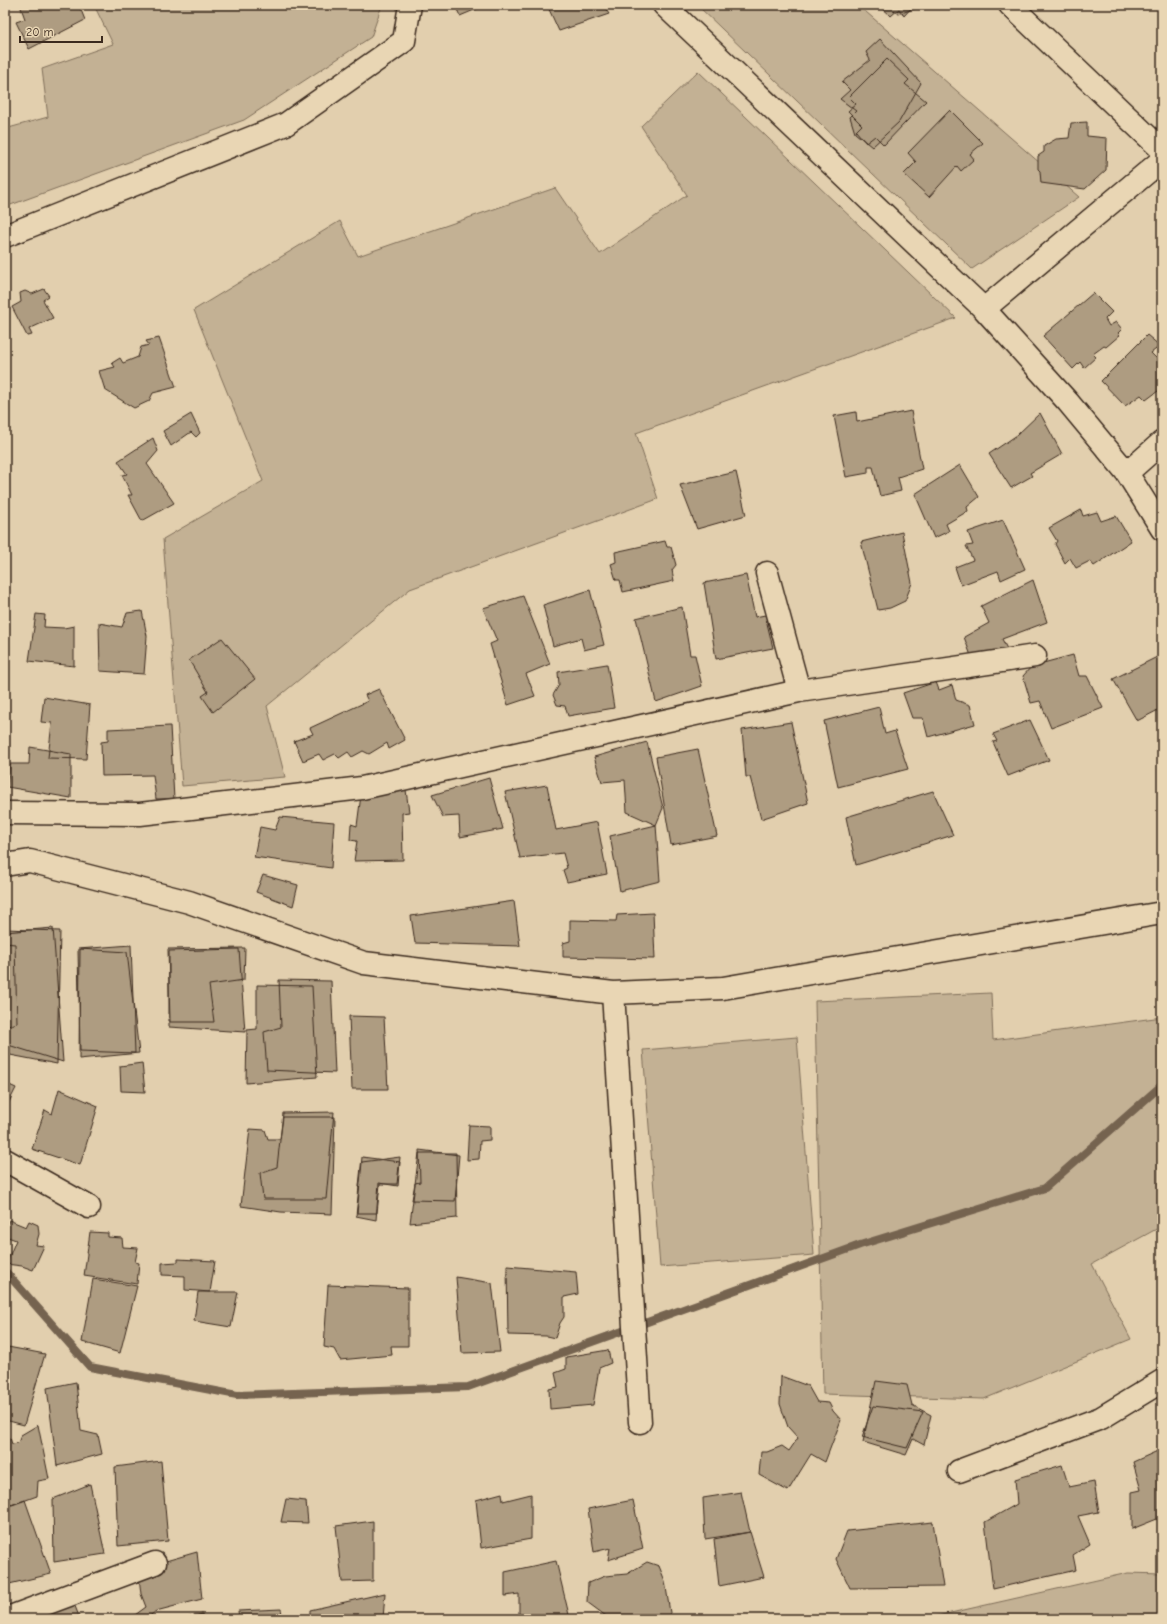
<svg xmlns="http://www.w3.org/2000/svg" width="1167" height="1624" font-family="'Comic Neue',sans-serif">
<style>
.green{fill:#c3b194;stroke:#7f6e59}
.lines{fill:none;stroke-linecap:round;stroke-linejoin:round}
.stream{stroke:#756350;stroke-width:8}
.building{fill:#ae9c81;stroke:#3b2a1e}
.minor-casing{stroke:#3b2a1e;stroke-width:25}
.minor{stroke:#e9d6b4;stroke-width:22}
</style>
<rect width="100%" height="100%" fill="#e2cfae"/>
<filter id="ink" filterUnits="userSpaceOnUse"><feTurbulence type="fractalNoise" baseFrequency=".025" numOctaves="2"/><feDisplacementMap in="SourceGraphic" scale="8" xChannelSelector="R" yChannelSelector="G"/><feConvolveMatrix kernelMatrix="1 2 1 2 8 2 1 2 1" color-interpolation-filters="sRGB"/></filter>
<g filter="url(#ink)">
<path class="green" d="M94,5H382L371,37L244,120L5,207V129L48,117L42,69L113,44Z
M697,5H858L1079,197L972,269Z
M698,71L956,318L636,433L658,499L410,589L267,706L285,777L182,786L163,539L263,481L194,310L340,221L358,256L555,188L600,254L687,195L641,126Z
M991,993L993,1040L1162,1017V1226L1092,1264L1131,1339L984,1399L823,1394L815,1001Z
M797,1037L814,1255L660,1267L643,1050Z
M1128,1573L1162,1574V1619H924Z"/>
<g class="lines">
<path class="stream" d="M5,1271L90,1367L237,1395L468,1387L860,1245L1045,1188L1162,1085"/>
</g>
<path class="building" d="M20,5H79L85,20L29,49L16,22L25,19Z
M455,5H486L460,16Z
M547,5H603L609,14L559,31Z
M879,5H914L904,16L899,9L891,16Z
M889,5H920L917,8L898,14Z
M880,39L921,83L899,122L872,147L855,133L850,117L856,111L840,99L850,90L842,82L870,60L866,52Z
M887,59L909,80L905,84L926,101L884,145L875,136L866,143L856,131L862,125L848,111L856,104L849,97Z
M950,110L983,143L970,154L974,159L961,171L957,166L929,197L904,174L916,162L908,153Z
M1087,122V136L1107,138L1106,170L1085,189L1041,183L1040,171L1038,169V156L1044,152V146L1056,139L1069,138L1071,123Z
M44,289L49,296L43,300L53,318L29,329L32,335L27,336L12,307L21,302L20,293L25,291L32,294Z
M1093,293L1112,312L1105,319L1109,326L1116,322L1122,329L1118,333L1120,335L1106,347L1104,346L1093,354L1096,357L1084,368L1080,362L1073,369L1043,336Z
M1147,335L1160,346L1151,353L1162,364V377L1160,378L1162,382V388L1146,400L1141,395L1125,406L1101,381Z
M159,338L176,387L153,393L149,401L134,408L105,390L99,371L115,367L112,363L120,358L123,363L138,357L141,347L149,345L146,341Z
M911,411L922,469L898,477L901,491L880,496L873,467H868V473L846,477L834,416L856,412L857,422Z
M1040,413L1062,454L1030,473L1032,476L1011,488L989,454L1017,435Z
M191,414L200,433L196,437L191,432L171,446L163,431Z
M153,438L158,451L147,464L174,503L142,521L128,495H132L122,475L127,474L118,461Z
M960,465L979,497L967,507L968,511L946,524L949,531L934,538L915,494Z
M736,472L746,515L697,529L680,485Z
M1081,510L1083,516L1097,512L1101,521L1116,516L1131,541L1094,566L1090,561L1076,568L1070,558L1065,563L1055,544L1057,541L1049,528Z
M1003,520L1025,569L1001,580L998,571L961,585L955,567L973,560L966,546L973,545L968,532Z
M902,532L912,583L905,601L890,608L878,610L861,542Z
M665,541L667,547H671L676,565L672,570L674,581L623,592L620,580H616L611,564L616,562L615,552Z
M746,575L755,617L765,615L773,648L716,659L704,583Z
M1033,580L1047,622L1002,639L1009,653L973,661L964,637L989,623L981,606Z
M590,590L604,645L584,650L581,638L553,646L543,605Z
M523,596L550,664L526,674L535,696L508,705L490,644L497,641L483,608Z
M682,607L690,655H695L702,686L656,702L636,618Z
M142,611L147,636L144,674L100,671L99,623L122,627L127,613Z
M36,614L45,615L44,627L64,628L74,626V666L29,661Z
M222,638L255,679L213,712L202,696L208,692L189,660Z
M1073,655L1079,676H1087L1103,708L1051,728L1040,701L1031,703L1023,676L1032,666Z
M1159,656L1162,661V708L1137,721L1113,679Z
M607,664L614,708L568,716L565,706L557,705L553,695L559,685L558,672Z
M936,682L939,690L952,685L956,700L970,705L975,724L928,737L923,718H912L903,693Z
M379,689L405,740L389,749L387,743L369,754L363,751L352,757L348,752L339,758L335,754L323,760L319,754L303,761L294,741L313,734L310,728L368,701L365,695Z
M44,697L90,705L86,759L48,758L52,723L41,722Z
M879,707L885,734L895,731L908,769L838,787L824,721Z
M1030,720L1049,760L1008,776L993,742L997,741L993,734Z
M791,722L808,803L761,819L750,777H746L742,730Z
M170,726L174,799H156L153,775L102,776L101,742L108,741V729Z
M647,742L663,808L656,825L627,812L625,780L602,782L594,757Z
M30,747L71,754V798L7,787L10,764H29Z
M698,749L717,836L671,845L656,757Z
M489,778L503,829L460,837L459,816L443,817L432,795Z
M547,785L556,830L597,822L607,874L567,882L563,870L567,868L563,853L520,858L505,792Z
M406,790L409,812L402,813L403,860L354,861L357,841L350,840L351,824L357,826L361,795Z
M933,791L953,835L856,865L846,817Z
M280,817L334,822L331,868L254,857L260,827L275,830Z
M656,825L660,881L620,891L610,836Z
M263,875L298,885L293,906L256,892Z
M514,901L520,946L415,943L411,916Z
M653,913L655,959L563,957V943L570,941V920L616,921L617,915Z
M53,928L63,1062L5,1044V932Z
M5,929L60,931L57,1064L5,1054V1027L17,1023L15,944L5,943Z
M131,945L135,1053L80,1051L78,949Z
M245,948L244,980L209,985L214,1022H170L168,949Z
M80,949L127,952L139,1053L79,1059Z
M239,949L245,1032L169,1027V951Z
M279,980L331,981L335,1073L267,1070L264,1032L281,1027Z
M257,985L312,986L317,1077L246,1083L247,1030L257,1029Z
M349,1016L384,1017L388,1089H352Z
M142,1063L145,1092L121,1091L120,1066Z
M5,1083L16,1088L5,1110Z
M59,1089L98,1106L80,1165L32,1149L45,1110L52,1114Z
M334,1112L326,1199H263L260,1173L277,1167L283,1113Z
M283,1117H335L332,1214L281,1212L241,1206L250,1129L265,1130L268,1139H280Z
M469,1125L490,1126V1140L480,1141L479,1159L467,1160Z
M419,1150L459,1155L455,1201L412,1200L415,1183L420,1182Z
M419,1153H456L457,1218L410,1223Z
M362,1157L400,1162L398,1186L379,1183L376,1220L356,1216Z
M400,1157L397,1184H380L377,1213H357L362,1162Z
M9,1220L26,1227L29,1221L38,1225L39,1234L36,1245L44,1246L33,1270L22,1266L6,1264L16,1240L5,1236V1231Z
M90,1232L108,1233V1237L122,1238L123,1247L138,1248L135,1262L139,1263L137,1284L84,1276Z
M178,1259L215,1261L210,1292L185,1290V1276L162,1275V1263L178,1262Z
M507,1266L576,1272L578,1294L564,1297V1317L560,1323L555,1338L546,1336L508,1335Z
M456,1277L492,1283L500,1352L462,1353Z
M93,1279L137,1286L120,1353L82,1342Z
M328,1285L408,1288V1346H391L392,1355L340,1360L334,1349L324,1347Z
M198,1292H238L231,1327L194,1321Z
M8,1347L45,1354L24,1425L5,1420V1356Z
M608,1350L611,1363L599,1368L593,1405L550,1409L549,1389L558,1387L555,1373L566,1369V1357Z
M781,1376L808,1386L817,1402L829,1403L833,1411L841,1420L825,1462L811,1454L788,1491L759,1475L761,1452H767L782,1446L789,1451L798,1438L788,1427L780,1404Z
M876,1381L907,1385L912,1405L931,1415L924,1445L913,1439L906,1455L863,1442Z
M76,1382L81,1431L98,1435L102,1454L57,1466L47,1388Z
M873,1406L923,1412L907,1448L862,1437Z
M38,1425L49,1479L38,1481L37,1496L12,1505L5,1502V1441L10,1438L12,1444L18,1443L21,1435Z
M1162,1449V1517L1132,1529V1492L1141,1490L1133,1462Z
M161,1461L168,1541L118,1546L115,1467Z
M1062,1465L1069,1487L1094,1482L1099,1512L1078,1516L1090,1544L1073,1555L1076,1570L993,1589L985,1522L1017,1504L1015,1479Z
M90,1484L105,1554L54,1562L53,1499Z
M741,1492L750,1532L705,1539L703,1498Z
M502,1493L503,1501L531,1494V1539L481,1548L476,1500Z
M286,1499L306,1501L308,1523L281,1522Z
M25,1500L51,1574L5,1585V1507Z
M633,1500L643,1549L608,1560L610,1548L594,1552L588,1509Z
M373,1521V1581L342,1582L336,1526Z
M933,1522L943,1587L850,1588L836,1559L847,1531Z
M750,1532L764,1577L719,1586L714,1539Z
M197,1552L202,1599L156,1611L146,1619H118L135,1615L146,1607L141,1594L138,1569Z
M556,1561L570,1619H519V1594L505,1596V1572Z
M647,1562L659,1566L665,1581L671,1619H610L587,1602L588,1583L605,1576L627,1574Z
M385,1593L383,1619H310V1610Z
M73,1601L80,1619H46L51,1616L47,1603Z
M281,1609L283,1619H239L238,1611Z
M202,1614L203,1619H183Z"/>
<g class="lines">
<g class="minor-casing">
<path id="minor" d="M664,5L984,309L1068,402L1127,473L1162,529
M1010,5L1162,150
M5,236L286,124L404,41L410,5
M984,309L1162,160
M1127,473L1162,442
M767,573L799,691
M5,813L140,814L362,788L799,691L1035,656
M5,865L30,861L189,902L364,963L613,993L723,988L1162,913
M613,993L640,1422
M5,1160L89,1207
M959,1471L1101,1418L1162,1381
M5,1619L155,1563"/>
</g>
<use href="#minor" class="minor"/>
</g>
</g>
<rect width="1167" height="1624" fill="none" stroke="#e9d6b4" stroke-width="20"/>
<rect x="10" y="10" width="1147" height="1604" fill="none" stroke="#3b2a1e" stroke-width="1.5" filter="url(#ink)"/>
<path d="M20 36v6h82v-6" fill="none" stroke="#3b2a1e" stroke-width="2"/>
<text x="26" y="36" font-size="12" fill="#3b2a1e" stroke="#e9d6b4" stroke-width="3" paint-order="stroke">20 m</text>
</svg>
